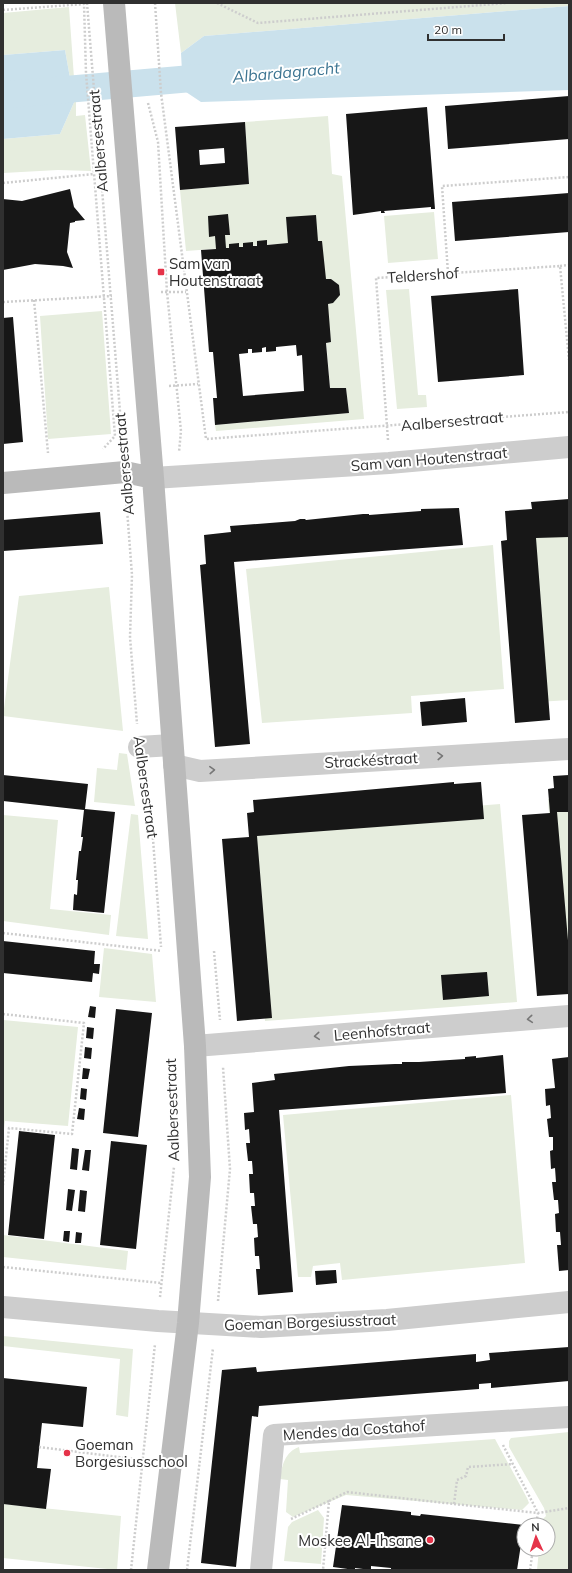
<svg xmlns="http://www.w3.org/2000/svg" width="572" height="1573" font-family="Mulish,sans-serif">
<style>
.green{fill:#e6edde}
.water{fill:#cae1ec}
.lines{fill:none;stroke-linecap:round;stroke-linejoin:round}
.canal{stroke:#cae1ec;stroke-width:27}
.building{fill:#171717;fill-rule:evenodd}
.path{stroke:#cdcdcd;stroke-width:2.5;stroke-dasharray:2 2;stroke-linecap:butt}
.street{stroke:#cdcdcd;stroke-width:22}
.secondary{stroke:#bababa;stroke-width:22}
.oneway{stroke:#777}
.poi-dot{fill:#e53349;stroke:#fff;stroke-width:1.5}
.labels{text-anchor:middle;dominant-baseline:central;stroke-width:4;stroke-linejoin:round;paint-order:stroke}
.street-label{font-size:15px;fill:#303030;stroke:#fff}
.poi-label{font-size:15px;fill:#303030;stroke:#fff;text-anchor:start}
.water-label{font-size:16px;font-style:italic;fill:#3d7592;stroke:#fff}
</style>
<rect width="100%" height="100%" fill="#fff"/>
<path class="green" d="M175,3H569V6L204,36L181,53Z
M69,7L74,78H70L65,50L3,55V13Z
M76,98V116L85,115L91,171L58,170L3,173V139L60,134Z
M328,116L332,174L342,176L364,419L216,431L215,425L349,413L346,389L330,388L318,241L186,251L180,190L249,184L245,122Z
M434,212L438,259L388,263L384,216Z
M409,289L418,395H426L427,407L397,409L386,290Z
M102,311L111,434L48,439L40,316Z
M569,525V700L538,702L523,528Z
M493,545L504,689L411,696L412,713L262,723L246,569Z
M109,587L123,731L3,716L19,596Z
M119,753L127,754L135,806L94,802L97,768L117,770Z
M569,798V967H560L548,799Z
M500,804L517,1002L265,1021L252,824Z
M131,814L138,815L148,939L116,936Z
M3,815L58,820L50,909L111,915L109,935L3,921Z
M104,948L152,954L156,1002L99,997Z
M3,1020L78,1027L68,1126L5,1121L3,1137Z
M511,1095L525,1263L342,1280L340,1263L313,1266L311,1277H298L283,1115Z
M3,1235L128,1251L126,1270L3,1257Z
M3,1336L133,1349L128,1417L116,1415L120,1359L3,1346Z
M569,1432V1570H537L539,1549H548V1525H542V1520L546,1516L544,1508L509,1447V1441L511,1438Z
M495,1439L527,1498L529,1503L522,1510L346,1495L293,1517L286,1512L288,1480L280,1479C282,1465 285,1452 299,1447L300,1453Z
M3,1504L121,1516L117,1570L3,1558Z
M318,1510L324,1518L321,1564L284,1561L288,1527L292,1522Z"/>
<path class="water" d="M569,6V90L201,102L183,90L181,53L204,36Z
M65,50L70,78H74L76,98L60,134L3,139V55Z"/>
<g class="lines">
<path class="canal" d="M3,95L220,76"/>
</g>
<path class="building" d="M569,96V139L448,149L445,106Z
M427,107L435,209H431V207L384,211L385,213H381V211L353,215L346,114Z
M245,122L249,184L180,190L175,127ZM224,148L225,163L200,165L199,150Z
M70,189L74,207L85,220L75,221V222L70,223L67,252L73,268L63,266L35,264L3,270V199L22,201Z
M569,193V232L455,241L452,202Z
M228,214L230,235H225L226,248H229V244L239,243V247H243V243L253,242V246H257V241L267,240V245L288,243L286,217L316,215L318,241H322L326,279H331L339,285L340,295L333,303L328,304L331,342L326,343L330,388H346L349,413L215,425L213,398H217L213,352H209L201,250L216,249L215,236L209,237L208,216ZM296,345L297,356L302,355L304,391L243,396L239,354L248,353V349H252V353L262,352V348L266,347V352L276,351V347Z
M518,289L524,375L438,382L431,296Z
M13,317L23,442L3,444V318Z
M569,499V537L536,538L550,720L515,723L501,541L507,540L505,511L532,509L531,502Z
M459,508L463,545L234,562L250,744L215,747L200,565L206,564L204,535L231,532L230,526L295,521L300,519H305L306,520L363,514H369V515L421,511V509Z
M100,512L103,544L3,551V520Z
M465,698L467,722L422,726L420,702Z
M3,775L88,784L85,809L115,812L104,913L73,910L74,894L77,895L78,880H76L79,851H81L83,837H81L84,810L3,801Z
M569,775V812H557L569,952V994L537,996L522,815L550,813L548,789L554,788L553,776Z
M454,782V784L481,782L484,819L257,836L272,1018L237,1021L222,839L249,837L247,813L254,812L253,800Z
M3,941L95,951L94,964H100L99,974L93,973L92,982L3,973Z
M487,972L489,996L443,1000L441,975Z
M90,1006L96,1007L95,1018L88,1017Z
M116,1009L152,1013L138,1137L103,1133Z
M87,1027L94,1028L93,1039L86,1038Z
M85,1047L92,1048L91,1059L84,1058Z
M503,1055L506,1093L279,1110L293,1292L258,1295L256,1269H260L259,1256H255L254,1238L258,1237L257,1224H253L251,1206H255L254,1193H250L249,1174H253L252,1161H248L246,1143H250L249,1129L245,1130L244,1113L254,1112L252,1083L275,1080L274,1074L349,1066L395,1064H402V1062H419L465,1059V1057L476,1056V1058Z
M569,1057V1270L559,1271L557,1245H561L560,1232H556L555,1214L559,1213L558,1200H554L552,1182H556L555,1168L551,1169L550,1151L553,1150V1137H549L547,1119L551,1118L550,1105L546,1106L545,1089L555,1088L552,1059Z
M83,1068L90,1069L88,1079H82Z
M81,1088L87,1089L86,1100L80,1099Z
M79,1108L85,1109L84,1120L77,1119Z
M19,1131L55,1135L44,1239L8,1235Z
M111,1141L147,1145L136,1249L100,1245Z
M72,1148L79,1149L77,1170L70,1169Z
M85,1150H91L89,1171L82,1170Z
M68,1189L75,1190L72,1211L66,1210Z
M80,1190L87,1191L85,1212L78,1211Z
M64,1231H70L69,1242L63,1241Z
M76,1232L82,1233L81,1243H75Z
M336,1270L337,1283L316,1285L315,1271Z
M569,1347V1381L491,1388V1383L479,1384V1389L259,1406L258,1417L252,1416L236,1567L201,1563L222,1370L256,1367L257,1372L476,1354V1362L490,1360L489,1353Z
M3,1378L87,1387L83,1427L42,1423L37,1468L51,1469L46,1509L3,1504Z
M342,1505L411,1512V1515L420,1516L421,1514L524,1525L517,1570H391V1568L371,1566V1570L355,1568V1570L333,1567Z"/>
<g class="lines">
<path class="path" d="M87,3L123,449
M155,3L161,93L206,439L569,412
M217,3L258,23L507,3
M3,10L84,4L86,73L115,436L103,449
M148,103L158,142L167,292L181,431L179,452
M3,183L94,174
M560,266L569,265
M448,273L442,186L569,177
M161,292H186
M34,300L48,453
M3,302L112,296
M169,386L198,384
M388,440L376,278L560,266L569,360
M126,496L132,575L130,637L137,724
M142,771L151,812L161,947
M3,933L162,951
M214,951L220,1020
M3,1014L84,1023L72,1134L9,1128L3,1185
M3,1267L161,1283
M160,1297L174,1167
M218,1301L230,1169L223,1067
M503,1445L538,1513L536,1525
M39,1447L143,1460
M329,1501L347,1492L454,1504L457,1480L466,1476L468,1467L513,1464
M454,1504L538,1513L569,1508
M291,1519L329,1501L323,1570
M131,1570L155,1344
M187,1570L213,1348
M530,1570L533,1549"/>
<path class="street" d="M153,478L389,463L569,447
M139,747L172,745
M174,765L200,771L569,749
M195,1046L569,1016
M3,1307L158,1321L261,1327L387,1320L569,1302
M261,1570L274,1435L569,1417"/>
<path class="secondary" d="M114,3L153,478L195,1046L200,1177L188,1323L158,1570
M3,483L125,472L153,478"/>
</g>
<defs><path id="oneway-chevron" d="M-2-3.5L2.5 0L-2 3.5" fill="none" stroke-width="1.6" stroke-linecap="round" stroke-linejoin="round"/></defs>
<g class="oneway">
<use href="#oneway-chevron" transform="translate(440 756) rotate(-3)"/>
<use href="#oneway-chevron" transform="translate(212 770) rotate(-3)"/>
<use href="#oneway-chevron" transform="translate(530 1019) rotate(175)"/>
<use href="#oneway-chevron" transform="translate(317 1036) rotate(175)"/>
</g>
<g class="poi-dot">
<rect x="157" y="268" width="8" height="8" rx="2"/>
<circle cx="67" cy="1453" r="4"/>
<circle cx="430" cy="1540" r="4"/>
</g>
<g class="labels">
<g class="street-label">
<text transform="translate(98 141) rotate(-95)">Aalbersestraat</text>
<text transform="translate(423 275) rotate(-4)">Teldershof</text>
<text transform="translate(452 421) rotate(-5)">Aalbersestraat</text>
<text transform="translate(429 459) rotate(-5)">Sam van Houtenstraat</text>
<text transform="translate(124 464) rotate(-95)">Aalbersestraat</text>
<text transform="translate(371 760) rotate(-3)">Strackéstraat</text>
<text transform="translate(146 787) rotate(82)">Aalbersestraat</text>
<text transform="translate(382 1031) rotate(-5)">Leenhofstraat</text>
<text transform="translate(172 1110) rotate(-92)">Aalbersestraat</text>
<text transform="translate(310 1322) rotate(-2)">Goeman Borgesiusstraat</text>
<text transform="translate(354 1430) rotate(-4)">Mendes da Costahof</text>
</g>
<g class="poi-label">
<text x="169" y="263">Sam van<tspan x="169" dy="17">Houtenstraat</tspan></text>
<text x="75" y="1444">Goeman<tspan x="75" dy="17">Borgesiusschool</tspan></text>
<text x="422" y="1540" text-anchor="end">Moskee Al-Ihsane</text>
</g>
<g class="water-label">
<text transform="translate(286 72) rotate(-5)">Albardagracht</text>
</g>
</g>
<rect width="572" height="1573" fill="none" stroke="#303030" stroke-width="8"/>
<g transform="translate(536 1537) rotate(357)"><circle r="19" fill="#ffffff" stroke="#acacac"/>
<path d="M0-3L7 15L0 10L-7 15Z" fill="#e53349"/>
<text y="-6" font-size="11" font-weight="bold" text-anchor="middle" fill="#303030">N</text>
</g>
<path d="M428 34v6h76v-6" fill="none" stroke="#303030" stroke-width="2"/>
<text x="434" y="34" font-size="12" fill="#303030" stroke="#ffffff" stroke-width="3" paint-order="stroke">20 m</text>
</svg>
